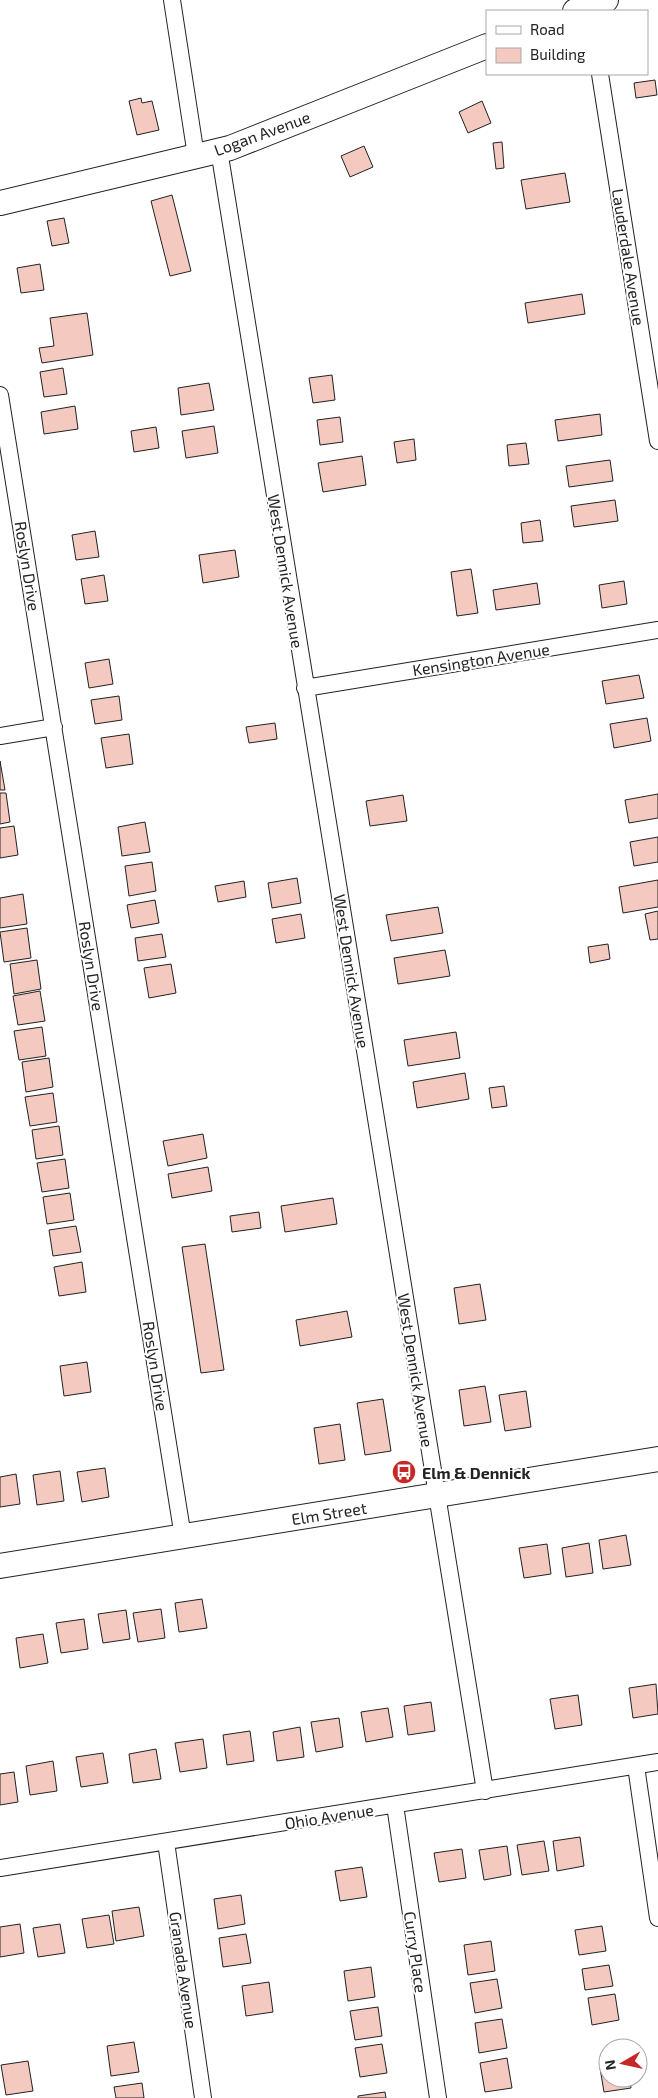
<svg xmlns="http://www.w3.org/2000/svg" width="658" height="2098" font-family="'Exo 2',sans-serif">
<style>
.building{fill:#f3c9c0;stroke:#222}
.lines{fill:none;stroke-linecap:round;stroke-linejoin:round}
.street-casing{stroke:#222;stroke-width:18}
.secondary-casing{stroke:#222;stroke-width:26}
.street{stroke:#fff;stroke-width:16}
.secondary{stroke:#fff;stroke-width:24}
.labels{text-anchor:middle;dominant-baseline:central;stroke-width:4;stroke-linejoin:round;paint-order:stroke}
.street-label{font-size:16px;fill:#222;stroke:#fff}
.poi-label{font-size:16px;font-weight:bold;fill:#222;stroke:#fff;text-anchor:start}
</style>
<rect width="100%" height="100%" fill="#fff"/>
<path class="building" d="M655,80L657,95L636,98L634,83Z
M141,98L142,103L152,101L159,130L137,135L129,101Z
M482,101L491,123L468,133L459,112Z
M502,142L504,168L496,169L493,143Z
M364,146L373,167L350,177L341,156Z
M565,173L570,202L526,209L521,180Z
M172,195L191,271L170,276L151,201Z
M64,218L69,243L52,246L47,221Z
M40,264L44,290L21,293L17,268Z
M582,294L585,314L528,323L525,303Z
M87,313L93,355L42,363L39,348L54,346L50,318Z
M63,368L67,394L44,397L40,372Z
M332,375L335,400L313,403L309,378Z
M209,383L214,410L181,415L178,388Z
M75,406L78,429L44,434L41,412Z
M600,414L602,435L558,441L555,420Z
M340,417L343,442L320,445L317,420Z
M214,426L218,453L186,458L182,431Z
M156,427L159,448L134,452L131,431Z
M414,439L416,460L397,463L394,442Z
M526,443L529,464L509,466L507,445Z
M362,456L366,485L323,492L318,463Z
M610,460L613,481L569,487L566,466Z
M615,500L618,521L574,527L571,506Z
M540,520L543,541L523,543L521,523Z
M95,531L99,557L76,560L72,535Z
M235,550L239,577L203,583L199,555Z
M471,569L478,613L457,616L451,572Z
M104,575L108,601L85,604L81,579Z
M624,581L627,604L602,608L599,585Z
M537,583L540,604L496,610L493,590Z
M109,659L113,684L89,688L85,663Z
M639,675L644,698L606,704L602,681Z
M119,696L122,720L95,724L91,700Z
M647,718L651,741L614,748L610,724Z
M275,723L277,739L249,743L246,727Z
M129,734L133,764L106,768L101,738Z
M0,761L5,790H0Z
M0,793H6L10,822L0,824Z
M658,794V818L629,823L625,800Z
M403,795L407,821L370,826L366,801Z
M145,822L150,852L122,856L118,827Z
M14,826L18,855L0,858V828Z
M658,837V862L634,866L630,842Z
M152,862L156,891L129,896L125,866Z
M297,878L301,903L272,908L268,883Z
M658,880V907L623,913L619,887Z
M244,881L246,897L218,902L215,886Z
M23,894L27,924L0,928V898Z
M155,900L159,923L131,928L127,905Z
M438,907L443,933L391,941L386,915Z
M658,911V939L650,940L645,914Z
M301,914L305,938L276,943L272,919Z
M27,928L31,958L4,962L0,932Z
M162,934L166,957L138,961L135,938Z
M608,944L610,959L590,963L588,947Z
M445,950L450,976L398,984L394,958Z
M37,960L41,989L14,994L10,964Z
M171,964L176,993L149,998L144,968Z
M40,991L45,1021L18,1025L13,996Z
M42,1027L46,1056L19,1060L14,1031Z
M456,1032L460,1058L408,1066L404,1040Z
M49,1058L53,1087L26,1092L22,1062Z
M465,1073L469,1099L417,1108L413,1082Z
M504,1086L507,1106L492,1108L489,1088Z
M53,1093L57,1122L30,1126L25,1097Z
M59,1126L63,1155L36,1159L32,1130Z
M203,1134L207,1158L168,1166L163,1141Z
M65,1159L69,1188L42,1192L37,1163Z
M208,1167L212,1191L172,1198L168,1174Z
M70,1193L74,1220L47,1224L43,1197Z
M333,1198L337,1224L285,1232L281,1206Z
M259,1212L261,1228L232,1232L230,1216Z
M76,1226L81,1252L53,1256L49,1230Z
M205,1244L224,1370L201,1373L182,1247Z
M82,1262L86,1292L59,1296L54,1267Z
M480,1284L486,1320L459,1324L454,1288Z
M347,1311L352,1337L300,1346L296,1320Z
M87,1362L91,1392L64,1396L60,1366Z
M485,1386L491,1422L464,1426L459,1390Z
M526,1391L531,1427L505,1431L499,1395Z
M383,1399L391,1451L365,1455L357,1403Z
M340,1424L345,1460L319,1464L314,1428Z
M105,1468L109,1497L82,1502L77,1472Z
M60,1471L64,1501L37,1505L33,1475Z
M16,1474L20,1504L0,1507V1477Z
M626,1535L631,1565L603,1569L599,1540Z
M589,1543L593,1573L566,1577L562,1548Z
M547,1544L551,1574L524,1578L519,1548Z
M202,1599L207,1628L179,1632L175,1603Z
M161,1609L165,1638L138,1642L133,1613Z
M126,1610L130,1639L103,1643L98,1614Z
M84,1619L88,1649L61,1653L56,1623Z
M43,1634L48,1663L20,1668L16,1638Z
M656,1684L658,1714L633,1718L629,1688Z
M578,1695L582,1725L555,1729L550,1699Z
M431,1702L435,1731L408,1735L404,1706Z
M388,1708L393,1737L366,1742L361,1712Z
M339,1718L343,1747L316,1752L311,1722Z
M300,1727L304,1757L277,1761L273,1732Z
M250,1731L254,1761L227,1765L223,1735Z
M203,1739L207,1768L180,1772L175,1743Z
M156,1749L161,1779L133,1783L129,1754Z
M103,1753L108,1783L81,1787L76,1757Z
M53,1761L57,1791L30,1795L26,1766Z
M14,1772L18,1802L0,1805V1774Z
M580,1837L584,1866L557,1871L553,1841Z
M544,1841L549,1871L522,1875L517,1845Z
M507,1846L511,1875L484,1880L479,1850Z
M462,1849L466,1878L439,1882L434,1853Z
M362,1867L367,1897L340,1901L335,1871Z
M241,1895L245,1924L218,1929L214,1899Z
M139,1907L144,1936L116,1941L112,1911Z
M109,1915L114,1944L87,1948L82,1919Z
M20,1924L24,1953L0,1957V1927Z
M60,1924L65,1953L38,1957L33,1928Z
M602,1926L606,1951L579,1955L575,1930Z
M246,1934L251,1963L223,1967L219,1938Z
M491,1941L495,1971L468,1975L464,1945Z
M609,1965L613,1986L585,1990L582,1969Z
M371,1967L375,1997L348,2001L344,1971Z
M497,1979L502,2008L475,2013L470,1983Z
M269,1982L273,2012L246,2016L242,1986Z
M615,1994L619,2020L592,2025L588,1998Z
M378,2007L382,2036L355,2040L350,2011Z
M502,2019L507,2048L479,2053L475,2023Z
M134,2042L139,2072L111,2076L107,2046Z
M382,2044L387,2073L360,2077L355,2048Z
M507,2058L512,2088L485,2092L480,2063Z
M28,2061L33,2091L6,2095L1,2065Z
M608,2067V2078H630L631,2088L604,2092L600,2068Z
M142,2083L144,2098H116L114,2087Z
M385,2092L386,2098H358V2096Z"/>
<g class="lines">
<g class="street-casing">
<path id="street" d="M172,0L196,156
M600,74L658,441
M219,150L485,1791
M0,395L183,1537
M305,688L658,630
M0,736L54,727
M636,1766L658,1918
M395,1805L438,2098
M166,1842L203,2098
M0,1868L658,1762"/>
</g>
<g class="secondary-casing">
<path id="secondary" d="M575,11L606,0
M0,203L230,148L487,46
M0,1566L658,1459"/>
</g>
<use href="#street" class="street"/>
<use href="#secondary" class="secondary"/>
</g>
<defs>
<g id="bus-disc" transform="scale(1.25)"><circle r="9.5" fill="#c62828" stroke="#fff"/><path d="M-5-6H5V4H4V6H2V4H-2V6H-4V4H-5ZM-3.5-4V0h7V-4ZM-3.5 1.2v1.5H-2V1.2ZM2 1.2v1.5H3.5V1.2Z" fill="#fff"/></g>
</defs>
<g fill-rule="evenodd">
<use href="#bus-disc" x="404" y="1472"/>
</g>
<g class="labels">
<g class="street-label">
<text transform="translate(262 133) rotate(-20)">Logan Avenue</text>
<text transform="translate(629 257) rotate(81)">Lauderdale Avenue</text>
<text transform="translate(28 566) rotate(81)">Roslyn Drive</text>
<text transform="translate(286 571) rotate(81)">West Dennick Avenue</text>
<text transform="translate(481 659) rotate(-9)">Kensington Avenue</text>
<text transform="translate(92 966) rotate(81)">Roslyn Drive</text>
<text transform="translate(352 971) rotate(81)">West Dennick Avenue</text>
<text transform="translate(156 1366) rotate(81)">Roslyn Drive</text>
<text transform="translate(416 1370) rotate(81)">West Dennick Avenue</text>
<text transform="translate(329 1513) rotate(-9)">Elm Street</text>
<text transform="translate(329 1816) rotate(-9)">Ohio Avenue</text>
<text transform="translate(416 1952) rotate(82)">Curry Place</text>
<text transform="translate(184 1970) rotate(82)">Granada Avenue</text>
</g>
<g class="poi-label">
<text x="422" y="1472">Elm &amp; Dennick</text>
</g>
</g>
<rect x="486" y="10" width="162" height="65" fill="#ffffff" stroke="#a7a7a7"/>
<rect x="496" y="26" width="25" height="8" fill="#ffffff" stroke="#a7a7a7"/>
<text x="530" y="35" font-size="15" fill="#222222">Road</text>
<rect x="496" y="48" width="25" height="15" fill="#f3c9c0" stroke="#a7a7a7"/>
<text x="530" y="60" font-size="15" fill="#222222">Building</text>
<g transform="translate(623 2063) rotate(261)"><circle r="24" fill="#ffffff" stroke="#a7a7a7"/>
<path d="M0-4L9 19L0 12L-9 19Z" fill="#c62828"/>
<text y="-8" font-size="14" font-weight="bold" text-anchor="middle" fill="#222222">N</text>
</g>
</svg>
